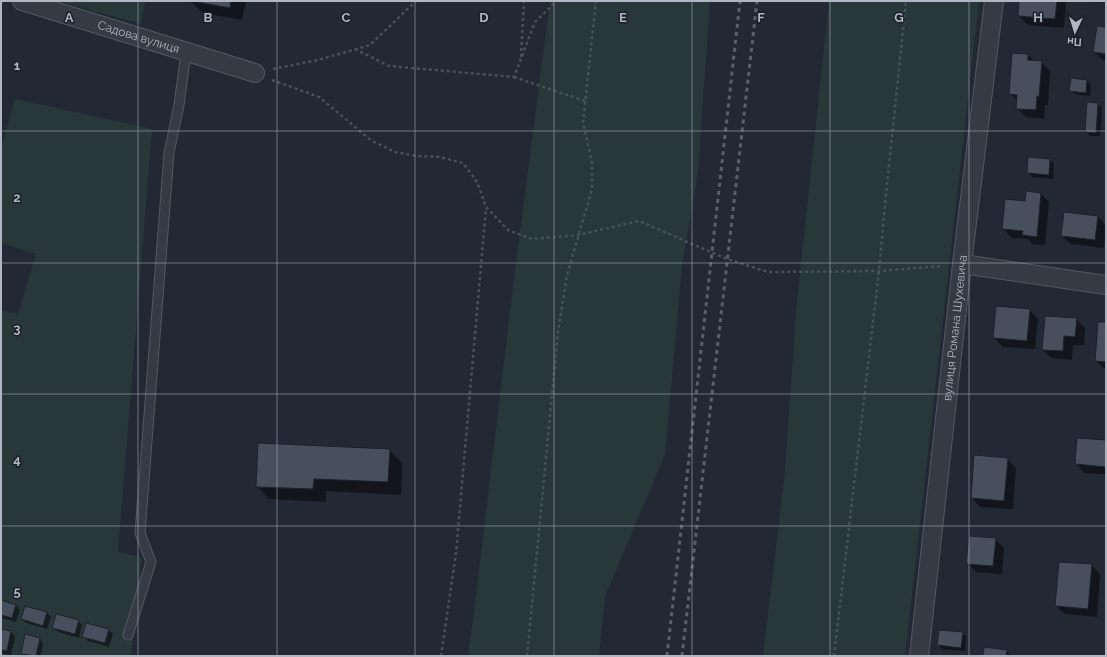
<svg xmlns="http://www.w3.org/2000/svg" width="1107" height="657" font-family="Raleway,sans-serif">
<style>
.green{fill:#283839}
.shadow{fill:#0007}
.building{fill:#474f5c;stroke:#1c222b}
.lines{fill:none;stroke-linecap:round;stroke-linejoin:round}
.lane-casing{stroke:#525862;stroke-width:11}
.street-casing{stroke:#525862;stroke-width:20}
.path{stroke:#455356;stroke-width:2.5;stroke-dasharray:3 3;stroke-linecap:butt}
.lane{stroke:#353b45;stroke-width:9}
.street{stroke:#353b45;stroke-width:18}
.rail{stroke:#59606d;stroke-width:3;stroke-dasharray:4 4;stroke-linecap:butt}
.grid{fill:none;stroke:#afb5c1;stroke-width:1;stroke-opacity:0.55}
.labels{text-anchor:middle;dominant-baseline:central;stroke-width:3;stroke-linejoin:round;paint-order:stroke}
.street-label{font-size:12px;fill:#afb5c1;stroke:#1a2029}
.grid-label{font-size:13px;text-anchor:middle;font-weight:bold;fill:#afb5c1;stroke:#1a2029;stroke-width:3;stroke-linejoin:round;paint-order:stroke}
</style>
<rect width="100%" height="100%" fill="#222934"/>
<path class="green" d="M58,1H145L141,24Z
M550,1H710L698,172L682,266L665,454L605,597L599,656H468L474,612L512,295Z
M829,1H979L905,656H763L785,472L796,312Z
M15,99L152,129L118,552L142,558L131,656H1V310L18,314L36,254L1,243V149Z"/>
<path class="shadow" d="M190,1H246L242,20L203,13Z
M1020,1H1066L1064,28L1028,25L1019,16Z
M1085,1H1103L1102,3Z
M1106,28V61L1103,60L1094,52Z
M1028,55L1034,61L1041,62L1050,71L1048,105H1045L1044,119L1026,117L1017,109L1018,101L1010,94Z
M1087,81L1091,85L1090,96L1075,94L1070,90Z
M1098,104L1102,108L1100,136H1090L1086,131Z
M1050,160L1054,164L1053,179L1032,177L1028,173Z
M1041,194L1049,202L1045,245L1032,244L1028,239L1012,238L1003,229L1026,202Z
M1098,217L1106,225L1104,248L1071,244L1062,236Z
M1029,310L1038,319L1035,349L1003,347L994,338Z
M1076,319L1085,328L1084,345H1073L1072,360L1052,358L1043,350Z
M1106,323V370L1096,361Z
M1106,441V474L1084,473L1076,464Z
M389,450L402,463L401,495L326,491V502L269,499L257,486Z
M1007,459L1016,468L1013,509L980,507L972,498Z
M995,539L1004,548L1002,574L976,572L967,563Z
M1091,565L1100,574L1097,617L1065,614L1056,606Z
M1,602L16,605L20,610L16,622L1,618Z
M25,607L47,613L51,617L47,629L26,623L22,619Z
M78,621L82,625L79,638L58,632L53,627Z
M1,630L11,632L15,637L11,655L1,653Z
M108,630L113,634L109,647L88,641L83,636Z
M962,633L966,637L965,651L942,649L938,644Z
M39,638L43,643L41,656H24L22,654Z
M1006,651L1011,655L1010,656H984Z"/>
<path class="building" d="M191,1H231L230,8Z
M1019,1H1057L1055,19L1018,16Z
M1097,26L1106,27V54L1093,52Z
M1012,53L1028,54V60L1042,61L1039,97L1037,96L1036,110L1016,109L1017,95L1009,94Z
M1071,78L1087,80L1086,93L1069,91Z
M1087,102L1098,103L1096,133L1085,132Z
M1028,157L1050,159L1049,175L1027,173Z
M1026,191L1041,193L1037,237L1022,235L1023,231L1002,229L1005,199L1025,201Z
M1064,212L1098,216L1095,240L1061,236Z
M996,306L1030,309L1027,341L993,338Z
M1045,316L1077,318L1075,337L1064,336L1063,351L1042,350Z
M1098,322H1106V362L1095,361Z
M1077,438L1106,440V467L1075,464Z
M258,443L390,449L388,482L314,479L313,489L256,487Z
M974,455L1008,458L1004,501L971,498Z
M969,536L996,538L993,566L966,564Z
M1059,562L1092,564L1088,609L1055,606Z
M1,600L16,605L12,618L1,615Z
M25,606L47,612L43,626L21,619Z
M56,614L79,620L75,634L52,628Z
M86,623L109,629L105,643L82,637Z
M1,629L11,631L7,651L1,650Z
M939,630L963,632L961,648L937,645Z
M25,634L40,638L36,656L21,654Z
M984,647L1007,650L1006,656H983Z"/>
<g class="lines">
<g class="lane-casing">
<path id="lane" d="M128,635L151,562L140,533L169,153L179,105L186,52"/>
</g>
<g class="street-casing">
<g id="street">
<path id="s1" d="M22,1L255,73"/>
<path d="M962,264L1106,285"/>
<path id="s2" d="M919,656L962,264L994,1"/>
</g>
</g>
<path class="path" d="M355,49L389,66L514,77L535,22L557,1
M521,57L524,1
M273,69L318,60L370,45L416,1
M514,77L585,101
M272,80L319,97L372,141L395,152L417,156L440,157L463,163L477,182L486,207L508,230L532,239L578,235L639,221L727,259L768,272L879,271L942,266
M441,656L456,553L486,208
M527,656L558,332L567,275L592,189V162L583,123L596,1
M834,656L879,271L885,204L906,1"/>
<use href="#lane" class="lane"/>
<use href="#street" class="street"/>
<path class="rail" d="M667,656L740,1
M682,656L757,1"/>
</g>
<path class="grid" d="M138,1V656M277,1V656M415,1V656M554,1V656M692,1V656M830,1V656M969,1V656M1,131H1106M1,263H1106M1,394H1106M1,526H1106"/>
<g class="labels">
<g class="street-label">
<text stroke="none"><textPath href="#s1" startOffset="122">Садова вулиця</textPath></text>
<text stroke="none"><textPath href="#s2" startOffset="330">вулиця Романа Шухевича</textPath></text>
</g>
</g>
<g class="grid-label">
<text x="69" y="22">A</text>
<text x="208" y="22">B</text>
<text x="346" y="22">C</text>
<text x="484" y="22">D</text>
<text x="623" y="22">E</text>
<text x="761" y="22">F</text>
<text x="899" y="22">G</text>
<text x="1038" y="22">H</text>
<text x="17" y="70">1</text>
<text x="17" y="202">2</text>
<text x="17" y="333">3</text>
<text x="17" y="464">4</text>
<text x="17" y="596">5</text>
</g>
<rect width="1107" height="657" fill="none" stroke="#afb5c1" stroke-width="4"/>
<g transform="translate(1075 32) rotate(184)" stroke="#1a2029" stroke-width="3" paint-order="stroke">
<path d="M0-3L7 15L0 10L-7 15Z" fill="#afb5c1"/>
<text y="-6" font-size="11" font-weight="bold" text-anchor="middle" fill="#afb5c1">Пн</text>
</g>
</svg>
